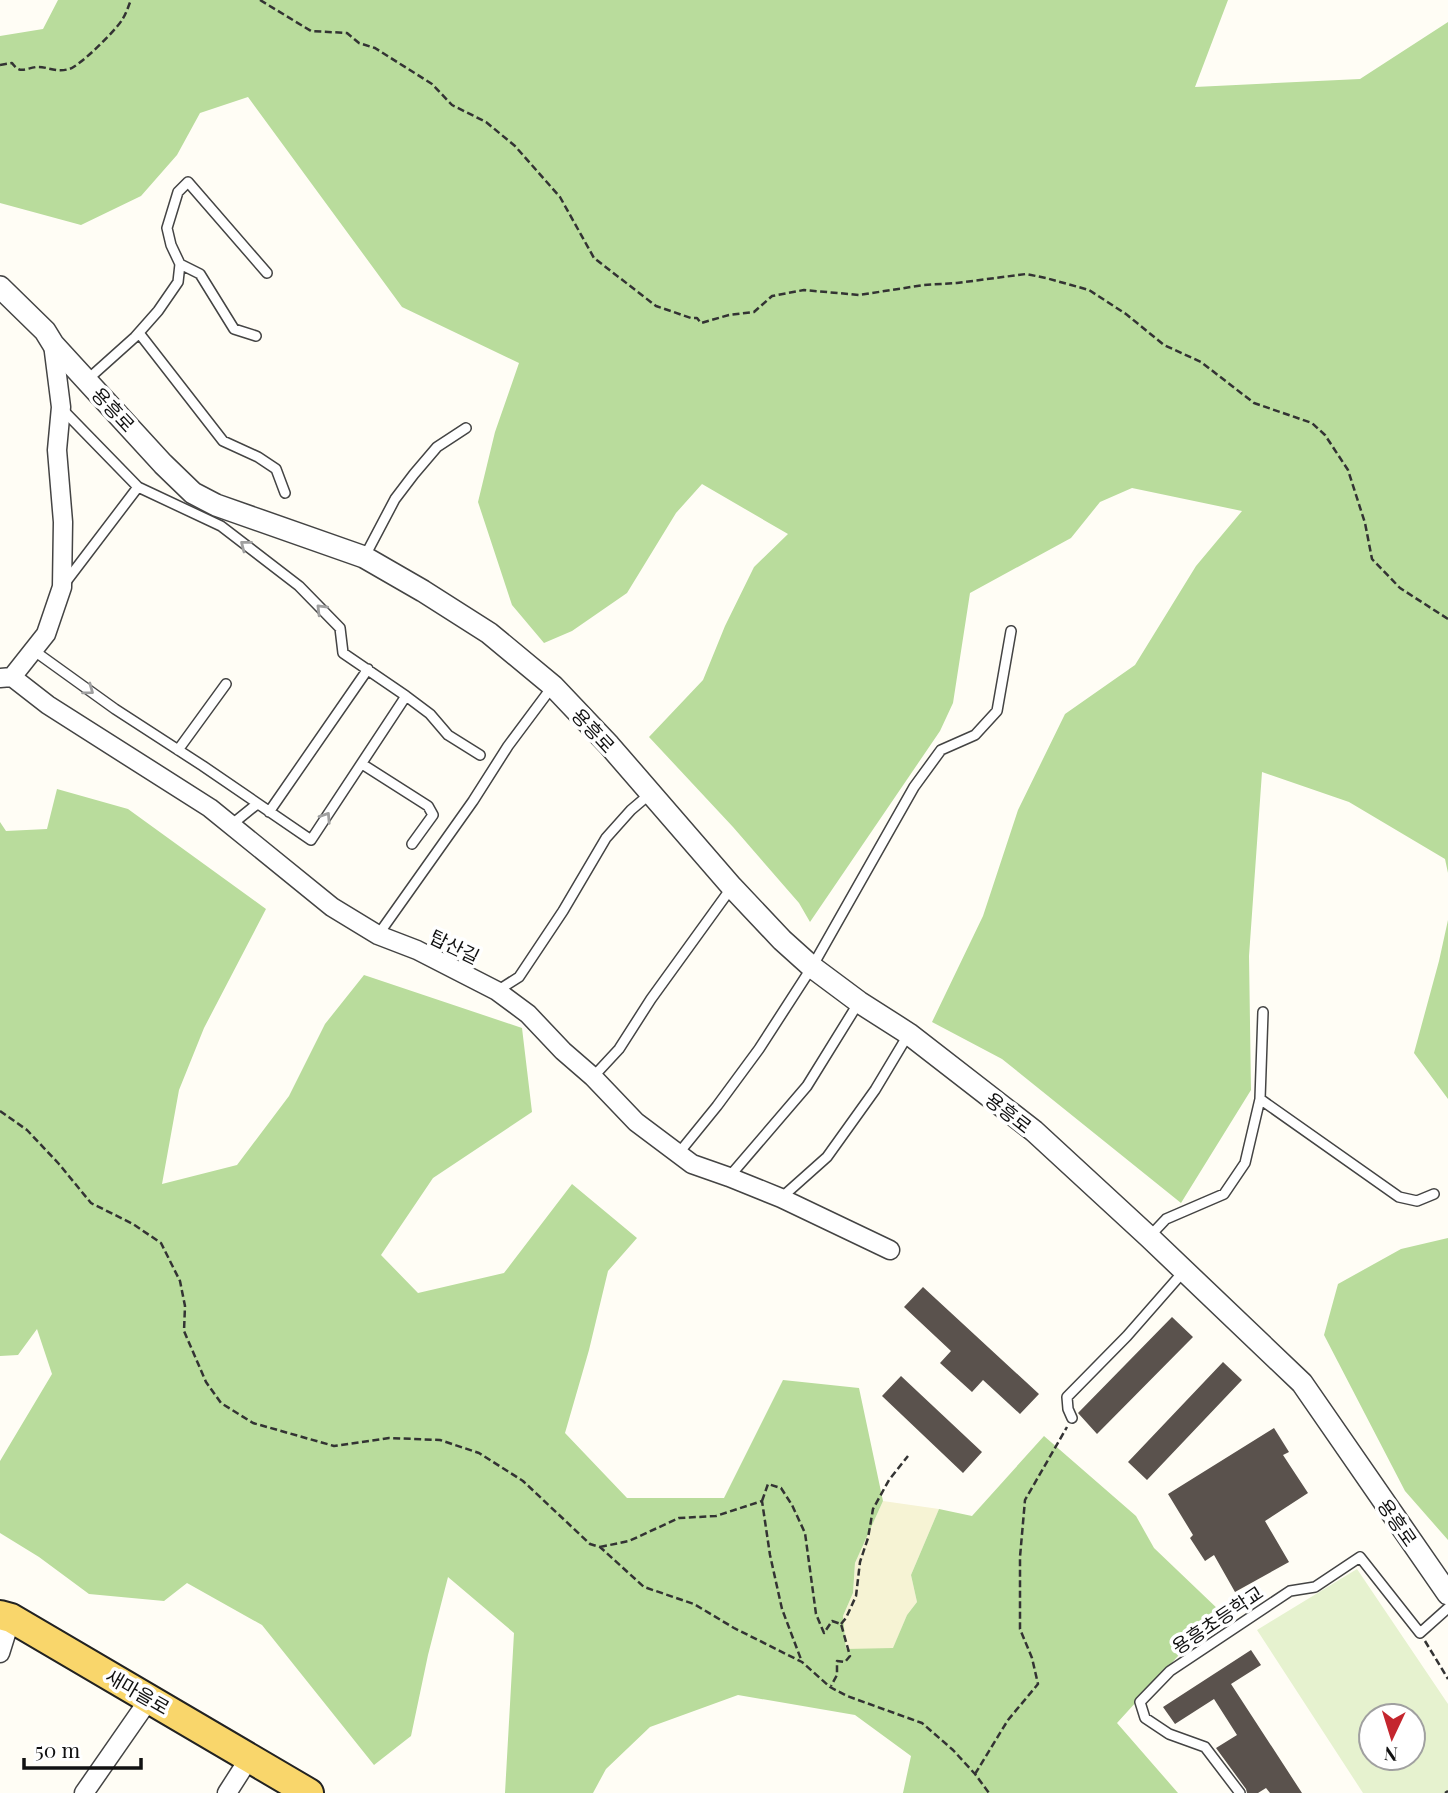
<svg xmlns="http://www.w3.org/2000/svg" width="1448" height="1793" font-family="'Playfair Display','Noto Sans KR',serif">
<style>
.farmland{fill:#f6f3d4}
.forest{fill:#b9dc9c}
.pitch{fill:#e6f2cf;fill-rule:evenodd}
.building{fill:#5a524d}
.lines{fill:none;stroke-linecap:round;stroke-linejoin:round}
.service-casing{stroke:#444;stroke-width:12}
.minor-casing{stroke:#444;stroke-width:21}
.tertiary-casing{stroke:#444;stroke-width:24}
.primary-casing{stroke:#222;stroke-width:32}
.path{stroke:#333;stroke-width:2.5;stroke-dasharray:7 3.5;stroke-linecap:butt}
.service{stroke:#fff;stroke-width:9}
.minor{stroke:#fff;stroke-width:18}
.tertiary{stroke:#fff;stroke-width:21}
.primary{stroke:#f9d66b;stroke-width:28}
.oneway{stroke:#a0a0a0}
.labels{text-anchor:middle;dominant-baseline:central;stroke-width:7;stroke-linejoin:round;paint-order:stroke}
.street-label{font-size:19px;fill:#111;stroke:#fff}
</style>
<rect width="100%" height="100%" fill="#fffdf5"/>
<path class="farmland" d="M883,1501L939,1509L911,1575L917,1602L907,1615L893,1649H846L843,1616L853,1593L855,1563Z"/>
<path class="forest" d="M58,0H1228L1195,87L1360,79L1448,22V873L1445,859L1349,802L1262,772L1249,956L1251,1090L1181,1203L1002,1059L932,1022L983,916L1018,810L1065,714L1135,665L1196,566L1242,511L1132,488L1100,502L1071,538L970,593L953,703L940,731L810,922L799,903L733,827L649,737L703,680L725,626L754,567L788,534L702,484L676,513L627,593L572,631L544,643L512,605L478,502L495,432L519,363L402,307L248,97L200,113L177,155L141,196L81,225L0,203V36L43,29Z
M57,789L128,809L266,909L204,1028L179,1090L162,1184L237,1165L289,1096L325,1024L364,975L522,1028L532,1112L433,1178L381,1255L418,1293L504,1273L572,1184L637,1238L608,1271L589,1350L565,1433L627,1498H724L783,1380L859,1388L883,1501L855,1563L853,1593L843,1616L846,1649L893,1648L907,1615L917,1602L911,1575L939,1509L972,1516L1044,1436L1136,1516L1154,1548L1221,1612L1206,1634L1178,1656L1117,1723L1178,1793H903L911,1756L855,1715L738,1695L650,1727L606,1769L593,1793H505L514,1633L448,1577L428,1655L411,1736L374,1765L262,1625L187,1583L164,1601L89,1594L39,1557L0,1533V1461L52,1374L37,1329L18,1355L0,1356V822L6,831L47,829Z
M1448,920V1099L1414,1053L1439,961Z
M1448,1238V1540L1405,1491L1324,1335L1338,1284L1401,1249Z"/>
<path class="pitch" d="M1357,1569L1448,1704V1791L1446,1793H1363L1257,1630ZM1371,1716H1413V1758H1371Z"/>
<path class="building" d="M923,1287L1039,1394L1020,1414L983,1380L972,1392L940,1363L951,1351L904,1307Z
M1172,1317L1193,1337L1097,1434L1078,1413Z
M1223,1362L1242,1380L1147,1480L1128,1462Z
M901,1376L982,1452L963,1473L882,1396Z
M1274,1428L1289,1452L1283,1455L1308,1493L1265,1521L1289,1562L1235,1592L1214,1555L1205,1561L1190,1538L1193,1535L1168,1494Z
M1251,1650L1261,1665L1231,1684L1302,1793H1270L1266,1788L1258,1793H1247L1246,1789L1216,1748L1237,1735L1214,1699L1175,1724L1163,1707Z"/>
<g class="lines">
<g class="service-casing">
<path id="service" d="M180,264L200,274L234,329L256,336
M139,333L223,441L258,457L276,469L285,493
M87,380L135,337L158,311L178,282L180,264L171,245L167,228L178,192L188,182L267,273
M61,408L138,487L65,583
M365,556L395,499L414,474L437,447L466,428
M33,650L115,709L203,766L311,840L406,696L343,653L340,628L299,586L221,526L138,487
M406,696L430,714L448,735L480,755
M178,750L226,684
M362,764L428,806L433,815L412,844
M269,812L368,669
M231,825L257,804
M378,935L473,801L508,746L552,687
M497,991L519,977L563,911L606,838L631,810L651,793
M593,1077L619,1049L651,999L732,887
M1260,1099L1399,1197L1417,1201L1434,1194
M678,1154L717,1106L759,1049L812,967L914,787L941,750L975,735L997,711L1011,631
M729,1177L807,1086L859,1002
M781,1198L827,1157L875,1090L908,1035
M1149,1237L1166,1219L1224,1194L1245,1163L1260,1099L1263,1012
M1072,1418L1068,1409L1067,1397L1127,1336L1184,1271
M1240,1793L1205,1747L1169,1734L1145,1718L1140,1702L1170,1671L1290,1591L1315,1587L1360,1557L1420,1633L1448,1608"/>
</g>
<g class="minor-casing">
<path id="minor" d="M12,677L46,634L62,587L63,522L57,450L61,407L53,344
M0,678L12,677L48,705L210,808L332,907L378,935L417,950L497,991L528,1014L563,1051L593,1077L636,1122L692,1164L729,1177L781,1198L890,1250
M0,1653L11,1618
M84,1793L150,1698
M227,1793L250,1757"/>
</g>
<g class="tertiary-casing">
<path id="tertiary" d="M0,287L45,331L53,344L163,464L193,493L216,505L364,557L423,591L489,633L553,686L609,745L732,887L782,940L812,967L859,1002L909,1034L1034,1131L1149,1237L1302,1383L1448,1594"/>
</g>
<g class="primary-casing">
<path id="primary" d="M0,1615L11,1618L309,1793"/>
</g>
<path class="path" d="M260,0L311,31L347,33L359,43L375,48L432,84L452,105L486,122L515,146L560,197L594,258L656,306L691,318H697L701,323L729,315L754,312L772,296L804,290L859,295L924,285L957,283L1026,274L1046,278L1089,290L1126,314L1164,345L1201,362L1254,403L1312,423L1325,435L1348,470L1365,523L1372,559L1400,588L1448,619
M0,65L12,63C20,74 24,69 36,67C46,66 56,73 69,69C79,67 116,30 122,20C126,14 128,7 131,0
M0,1111L27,1130L59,1164L91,1203L133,1224L161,1243L180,1281L185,1306L184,1331L206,1382L221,1403L253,1423L334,1446L389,1438L440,1440L479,1453L523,1481L590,1544L600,1547L644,1587L694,1604L734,1628L802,1662L830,1687L847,1696L922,1723L953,1750L975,1774L989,1793
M762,1501L768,1484L781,1488L792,1505L805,1533L816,1614L824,1633L832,1621L841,1624L850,1656L845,1662L837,1661V1675L831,1686
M600,1547L629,1541L679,1518L716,1516L762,1501L770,1555L782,1609L802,1662
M841,1624L846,1618L856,1596L860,1562L868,1538L873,1509L889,1480L908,1456
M1425,1641L1448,1679
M975,1774L1008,1720L1038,1684L1032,1658L1020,1629V1557L1025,1500L1067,1427
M1445,1793L1448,1791"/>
<use href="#service" class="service"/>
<use href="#minor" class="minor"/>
<use href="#tertiary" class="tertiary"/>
<use href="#primary" class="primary"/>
</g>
<defs><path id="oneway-chevron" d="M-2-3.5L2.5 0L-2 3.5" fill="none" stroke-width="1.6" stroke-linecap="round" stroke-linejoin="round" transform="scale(1.75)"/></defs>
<g class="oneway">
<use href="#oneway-chevron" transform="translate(245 545) rotate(-142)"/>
<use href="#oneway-chevron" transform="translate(321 609) rotate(-135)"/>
<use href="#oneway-chevron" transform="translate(89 690) rotate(36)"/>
<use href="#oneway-chevron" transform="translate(326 817) rotate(-57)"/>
</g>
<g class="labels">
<g class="street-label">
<text transform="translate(114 409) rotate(47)">용흥로</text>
<text transform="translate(594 730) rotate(47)">용흥로</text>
<text transform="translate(455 946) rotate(26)">탑산길</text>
<text transform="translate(1009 1112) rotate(38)">용흥로</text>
<text transform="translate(1398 1522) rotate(55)">용흥로</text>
<text transform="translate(1217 1619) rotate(-34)">용흥초등학교</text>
<text transform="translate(138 1691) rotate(30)">새마을로</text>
</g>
</g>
<g transform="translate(1392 1737) rotate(184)"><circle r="33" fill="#ffffff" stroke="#a0a0a0" stroke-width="2"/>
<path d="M0-5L12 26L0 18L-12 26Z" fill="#c4262e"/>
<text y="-10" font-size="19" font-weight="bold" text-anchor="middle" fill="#111111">N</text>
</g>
<path d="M24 1758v10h117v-10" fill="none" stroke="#111111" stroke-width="3.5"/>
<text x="35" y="1758" font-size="21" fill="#111111" stroke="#ffffff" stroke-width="5" paint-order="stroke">50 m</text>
</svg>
